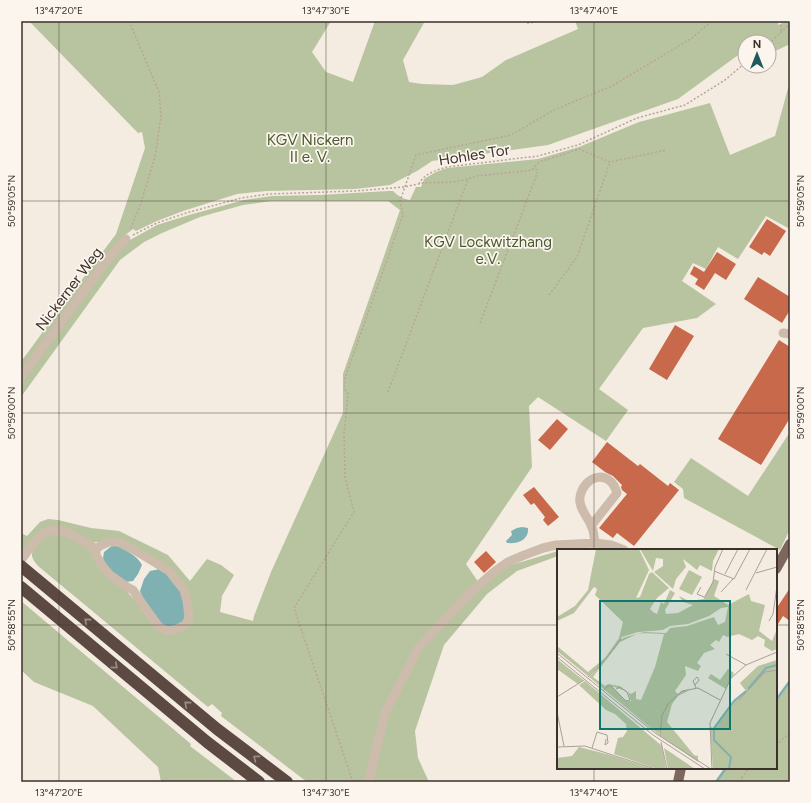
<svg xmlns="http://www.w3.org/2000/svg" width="811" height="803" font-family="Figtree,sans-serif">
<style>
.green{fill:#b8c4a0}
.water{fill:#7fb0b2}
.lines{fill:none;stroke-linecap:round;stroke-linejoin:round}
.stream{stroke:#7fb0b2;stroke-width:2.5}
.building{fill:#c8694b}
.path{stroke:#b9a596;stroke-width:1.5;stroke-dasharray:2 2;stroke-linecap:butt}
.minor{stroke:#cdbbac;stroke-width:9}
.major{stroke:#7d675c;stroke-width:10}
.highway{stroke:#5c4a42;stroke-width:12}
.oneway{stroke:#9c8e87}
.ticks{fill:none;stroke:#3b302b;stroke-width:1;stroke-opacity:0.45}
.labels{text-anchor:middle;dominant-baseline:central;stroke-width:3.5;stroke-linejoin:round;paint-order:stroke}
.park-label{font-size:15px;fill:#4a5a2e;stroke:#fbf5ee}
.street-label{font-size:15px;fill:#3b302b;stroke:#fbf5ee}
.inset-river{fill:none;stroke:#7fb0b2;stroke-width:2}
.inset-road{fill:none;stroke:#aaa098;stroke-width:1}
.view{fill:#0f766e;fill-opacity:0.15;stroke:#0f766e;stroke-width:2}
.inset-edge{fill:none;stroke:#3b302b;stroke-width:2}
.neatline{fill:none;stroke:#3b302b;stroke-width:1.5}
.ticks-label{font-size:10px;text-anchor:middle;fill:#3b302b}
</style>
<rect width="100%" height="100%" fill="#f4ebe1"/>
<path class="green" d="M29,21H331L312,52L326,72L353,82L375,21H425L403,60L409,82L422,84L453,85L482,77L506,60L578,29L575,21H779L778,25L787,21L790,25V44L769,54V42H745V50L678,99L548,145L432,161L417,171L390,185L355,189L267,191L237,194L183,211L157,221L136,231L133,229L124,236L21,371V361L26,355L55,315L75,289L116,234L145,148L142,132L138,133Z
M790,81V229L766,216L738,259L718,247L706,269L693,263L682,281L716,304L697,318L643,328L599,389L628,410L606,441L538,397L529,406L532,467L466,564L481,586L508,566L558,551V556L517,571L487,594L444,645L415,731L418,758L429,782H307L221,716L222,713L212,704L208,707C153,662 99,616 44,571C41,568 37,566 35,562C25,551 42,539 50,532L68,535L91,550L93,554L140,606L158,629L159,560L98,542L91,543L52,528L26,550H21V533L27,536L40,522L48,519L58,520L91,528L119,531L168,555L190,581L207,559L221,565L234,575L222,596L220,612L253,621L254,616L271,572L343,413V374L400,210L388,201H271L243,205L200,217L162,233L144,242L120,260L21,397V384L70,315L111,261L130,240L157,225L189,215L244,200L272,196L320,195L388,191H393C398,196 403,199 410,200L416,187H421L424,179L436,172L447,168L538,159L579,147L639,122L662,116L710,103L730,155L775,136Z
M790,432V529L780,550L684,498L683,489L674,482L691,458L748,496Z
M21,601L191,744L190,746L237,782H161L158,767L93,706L34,682L21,670Z
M790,681V782H716L726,768H776V700Z"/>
<path class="water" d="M522,527L528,528C529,540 518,544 507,543L506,541L512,535L511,531L517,528Z
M113,545C123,548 138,556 142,565L138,574L133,581L125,582L107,568L103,558L104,552Z
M160,569L167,573L182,592L185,608V621L169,628L161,625L144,602L140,591L144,579L150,571Z"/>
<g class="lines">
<path class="stream" d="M776,700L790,681
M716,782L726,768"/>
</g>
<path class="building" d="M767,219L786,231L770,256L764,252L762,255L749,247Z
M717,252L736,264L726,280L715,273L704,290L695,284L698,279L690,274L694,266L704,272Z
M758,277L790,297V310L782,323L744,299Z
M675,325L694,336L667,380L649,369Z
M779,340L790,347V418L761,465L718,439Z
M557,419L568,429L550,450L538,440Z
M607,442L638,466L640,464L668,486L670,483L679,490L634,546L617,533L613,538L599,528L627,494L622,490L621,487L622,485L613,476L605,472L592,462Z
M534,487L559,517L548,526L543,520L545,517L534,503L531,505L523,495Z
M486,551L496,562L484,573L474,562Z
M790,588V621L783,616L776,627V609Z"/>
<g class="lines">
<path class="path" d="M129,21L159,92L161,116L155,157L140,206L130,230
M781,21V31
M527,23L542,21
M769,44L790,23
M419,184C423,174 437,170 447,167L538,156L578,145L637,118L685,105L725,80L745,63
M133,235L157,223L186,213L241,198L269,194L355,191L404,187L423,183L453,182L464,180L477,176L532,170L539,162L579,149L610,162L666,150
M549,295L577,257L610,162
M480,323L537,174L538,171L534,167
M388,392L468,179
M776,745L790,733
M353,782L294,608L354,512L345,477L344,434L348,394L344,388L345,378L403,215L400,201L416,155L511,135L554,110L612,86L692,38L712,21
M739,782L742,777
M743,782L742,777L749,768"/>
<path class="minor" d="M783,333L790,334
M21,377L106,261L126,239
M591,526L617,493C610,468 584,475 580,497C578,507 587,516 591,525C594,531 594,537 595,543
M109,542H119L136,551L169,571L184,590L187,601L189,617L187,622L185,625L177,629L168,631L159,627L143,605L133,590L127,587L110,575L101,564L96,555V549L100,546Z
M21,560C27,553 31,545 38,538C55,519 79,539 96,549
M369,782L373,762L385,713L419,647L469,594L494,572L508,562L522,556L543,548L556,545L595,543L611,545L624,550"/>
<path class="major" d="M776,569L790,544
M678,782L681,768"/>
<path class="highway" d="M21,566L217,729L287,782
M21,587L207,742L259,782"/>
</g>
<defs><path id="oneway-chevron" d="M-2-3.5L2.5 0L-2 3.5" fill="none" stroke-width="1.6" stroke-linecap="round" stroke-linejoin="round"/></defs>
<g class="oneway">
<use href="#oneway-chevron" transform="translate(87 621) rotate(-140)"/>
<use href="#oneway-chevron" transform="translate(115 666) rotate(40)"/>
<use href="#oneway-chevron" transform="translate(187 704) rotate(-140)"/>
<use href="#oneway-chevron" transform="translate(256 758) rotate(-143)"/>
</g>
<path class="ticks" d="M59,21V782M326,21V782M594,21V550M21,201H790M21,413H790M21,625H558M776,625H790M594,768V782"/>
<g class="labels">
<g class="park-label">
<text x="310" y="140">KGV Nickern<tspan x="310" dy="17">II e. V.</tspan></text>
<text x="488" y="242">KGV Lockwitzhang<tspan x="488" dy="17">e.V.</tspan></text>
</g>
<g class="street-label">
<text transform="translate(474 155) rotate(-9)">Hohles Tor</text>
<text transform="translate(69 289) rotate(-53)">Nickerner Weg</text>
</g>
</g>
<g transform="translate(557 549)">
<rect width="220" height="220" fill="#f4ebe1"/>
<path d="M39,0H82L92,21L79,49L83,48L92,25L95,23L112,39L100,49L93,60L96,63L100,65L104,53L107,55L113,41L118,44L108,61L109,65L121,64L136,56L126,53L122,47L132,52L147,50L157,30L162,32L157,47L171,56L192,45L194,52L208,56L202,82L215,92L220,80V100L215,102L207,97L208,91L201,87L195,91L182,85L170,88L166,86L162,93L159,91L153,96L158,100L147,104L140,114L144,117L141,122L128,117L129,126L118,142L121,145L125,142L133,141L121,147L115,155L110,173L137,206L141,207V213L103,187L102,182V186L32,128L41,120L64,90L69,88L87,83L109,84L113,79L130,77L157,68L161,76L168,73L171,58L164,59L152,67L131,75L113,77L106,81L81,83L65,88L40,120L31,127L0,102V97L31,123L48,109L62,89L66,73L38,46L40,40L37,38L17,64L0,72V68L18,57L31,41ZM82,84L107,85L98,118L84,151L79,150V142L74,145L62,137L51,135L48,137L36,128L63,93ZM55,137L71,143L74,152H69ZM83,0H162L156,12L155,22L143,16L140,21L126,10L129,18L119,30L116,40L97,23L106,17V10L99,9L96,22ZM132,21L145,28L135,46L122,40ZM0,110L26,131L21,135L0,120ZM220,111V220H156L153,178L157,179L177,152L189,142L183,134L201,117ZM171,120L177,124L169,140L151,129L154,125L163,131ZM28,132L105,197L109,220H100L57,205L61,189L66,188L70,182L69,175L58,165L49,161L22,136ZM22,198L53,206L96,220H0V209L15,207ZM107,199L113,203L138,220H111Z" fill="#b8c4a0" fill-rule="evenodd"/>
<path class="inset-river" d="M191,140L209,119L220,116M172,220L174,208L157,191V179L177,152L189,142"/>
<path class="inset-road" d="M157,22L177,30L193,0M199,24L220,18M168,25L181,0M144,38L140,45L147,48M189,41L210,0M164,43L176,30M147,49L156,33L158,18L166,0M212,72L216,65L220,37M0,104L98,184L154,220M169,105L189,116M0,108L96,186L148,220M31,128L42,118L64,90M138,136L142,131L140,128L136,132L139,139M46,142L51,137H54L69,152L73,151L70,143L63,138L59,140M0,148L27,131M182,151L208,123L220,121M0,163L7,197M103,187L105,166L111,155L125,142L141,139L163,151M104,193L110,220M0,198L28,197L98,220M35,199L40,183L50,186L51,194L48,196L49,190M155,220L153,174L174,129L189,116L220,103"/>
<path class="view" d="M43,52H173V180H43Z"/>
<rect width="220" height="220" class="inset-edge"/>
</g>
<rect width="811" height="803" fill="none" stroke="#fbf5ee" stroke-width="44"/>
<g transform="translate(757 54)"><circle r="19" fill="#fbf5ee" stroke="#aea6a0"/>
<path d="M0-3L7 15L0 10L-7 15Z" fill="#1f5a5e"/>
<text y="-6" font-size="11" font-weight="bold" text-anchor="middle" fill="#3b302b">N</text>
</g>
<rect x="22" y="22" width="767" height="759" class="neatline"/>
<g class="ticks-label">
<text x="59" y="14">13°47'20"E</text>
<text x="326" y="14">13°47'30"E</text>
<text x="594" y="14">13°47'40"E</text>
<text transform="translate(11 201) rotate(-90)" y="4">50°59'05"N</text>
<text transform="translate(800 201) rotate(-90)" y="4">50°59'05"N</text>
<text transform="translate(11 413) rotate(-90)" y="4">50°59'00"N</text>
<text transform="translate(800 413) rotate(-90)" y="4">50°59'00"N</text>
<text transform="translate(11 625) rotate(-90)" y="4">50°58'55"N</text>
<text transform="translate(800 625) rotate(-90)" y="4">50°58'55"N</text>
<text x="59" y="796">13°47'20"E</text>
<text x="326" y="796">13°47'30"E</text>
<text x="594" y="796">13°47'40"E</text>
</g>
</svg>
